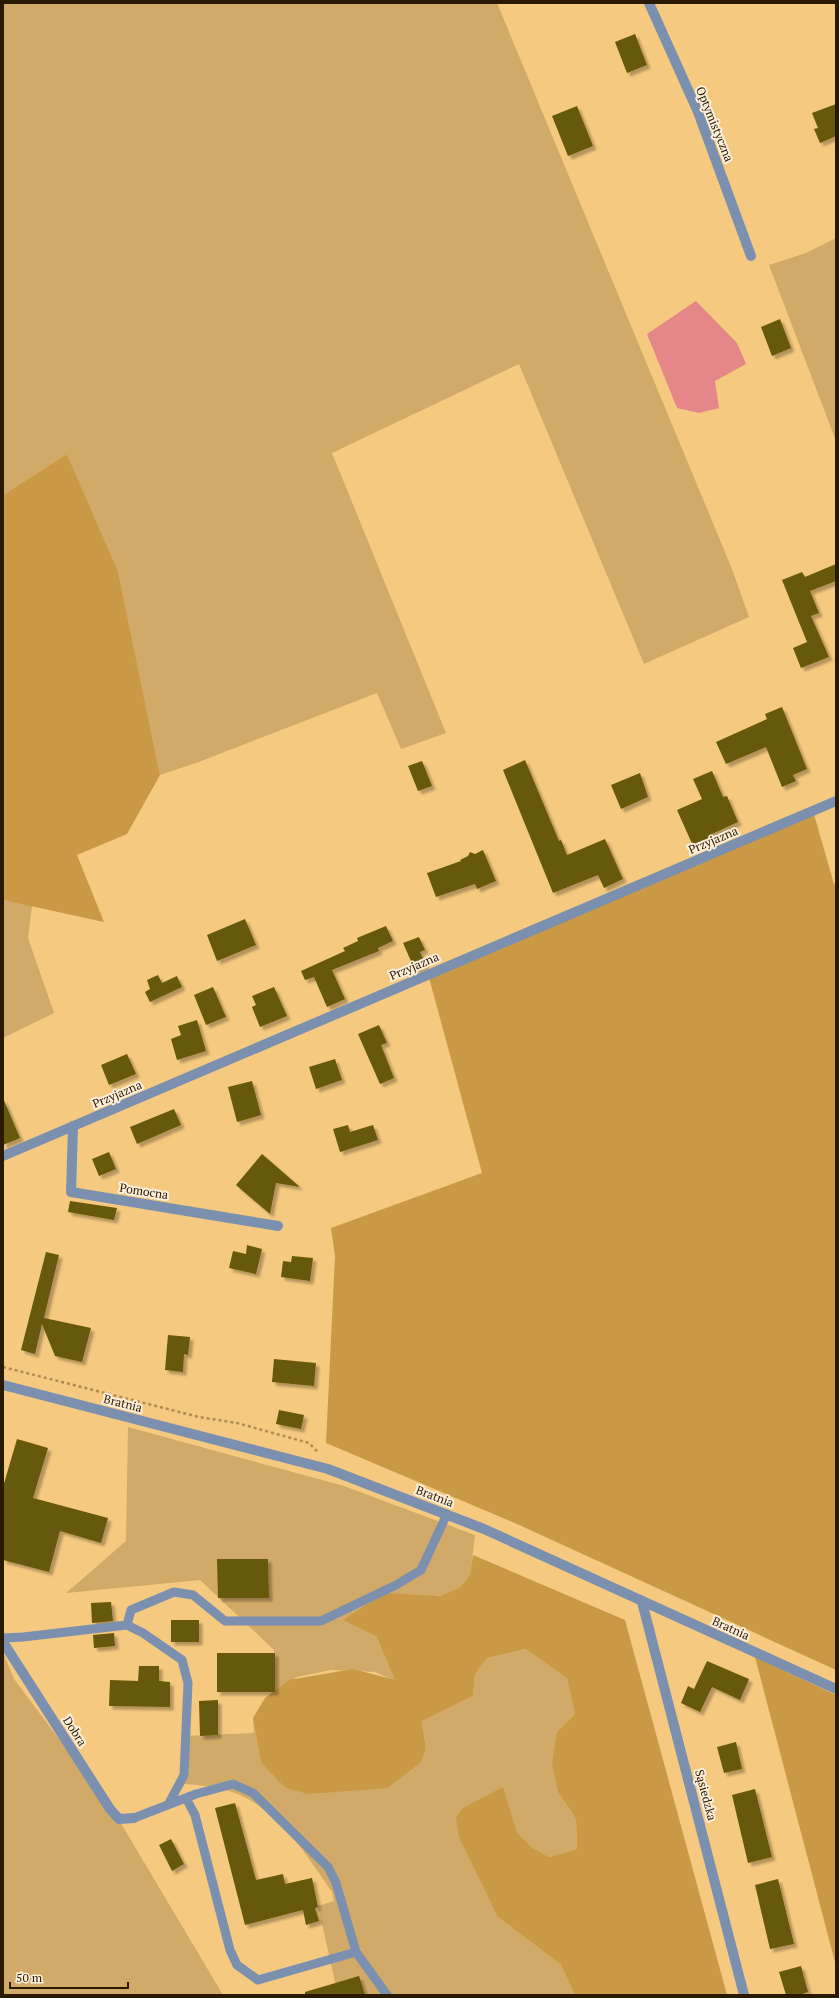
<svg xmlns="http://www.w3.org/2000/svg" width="839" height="1998" font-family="'PT Serif',serif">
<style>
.green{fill:#d1a968}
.forest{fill:#c99945}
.water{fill:#e58688}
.building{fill:#665907;filter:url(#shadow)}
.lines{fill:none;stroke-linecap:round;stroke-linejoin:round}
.path{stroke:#ae8c54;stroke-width:2.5;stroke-dasharray:3 3;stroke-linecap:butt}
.service{stroke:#7b90af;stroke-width:9}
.minor{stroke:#7b90af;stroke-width:10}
.tertiary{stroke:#7b90af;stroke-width:10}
.labels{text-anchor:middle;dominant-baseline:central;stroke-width:4;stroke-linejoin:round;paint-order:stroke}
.street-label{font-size:12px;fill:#291900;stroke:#fdefda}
</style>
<defs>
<filter id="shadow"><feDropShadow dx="3.5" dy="3.5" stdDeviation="1" flood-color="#0004"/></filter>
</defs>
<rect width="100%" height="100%" fill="#f5c980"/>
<path class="green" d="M3,3H497L732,569L749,617L644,664L519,364L332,453L446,733L401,749L377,693L196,763L160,775L118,571L67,454L3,495Z
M836,238V441L769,265L806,253Z
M3,900L32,906L28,938L54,1013L3,1038Z
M128,1427L344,1486L475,1535L470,1577L461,1589L434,1597L375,1634L396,1682L376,1672L331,1670L297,1677L274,1692V1650L200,1580L66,1593L126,1541Z
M526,1649L567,1677L575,1714L557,1732L558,1792L576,1819L577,1849L549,1857L533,1848L517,1832L503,1788L498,1917L561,1965L575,1995H338L318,1906L334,1901L332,1892C305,1853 276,1804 226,1790C211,1786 194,1785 178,1783L188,1756L185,1736L254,1733L253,1718L261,1763L426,1749L422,1721L473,1696L475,1674L487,1658Z
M3,1652L14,1679L116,1815L223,1995H3Z"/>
<path class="forest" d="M67,454L118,571L160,775L127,834L77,855L104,922L3,900V495Z
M813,811L834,884L836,883V1670L517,1524L326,1443L335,1256L331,1228L482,1173L428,974Z
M473,1555L625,1620L727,1995H575L561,1965L498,1917L459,1837L456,1817L463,1808L503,1787L517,1832L533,1848L549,1857L577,1849L576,1819L558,1792L552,1763L557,1732L575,1714L567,1678L526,1649L487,1658L475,1674L473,1696L422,1721L426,1749L420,1763L387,1788L308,1794L286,1788L261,1763L253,1718L265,1698L289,1680L353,1669L395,1680L376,1636L343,1620L384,1593L439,1596L460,1588L470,1575Z
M755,1657L836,1695V1966Z"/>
<path class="water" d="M696,301L737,343L746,364L715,381L719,408L699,413L677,408L647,334Z"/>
<path class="building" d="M635,34L647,65L627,73L615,42Z
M836,104V136L820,143L814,129L818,128L812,113Z
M577,106L593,146L568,156L552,116Z
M780,319L791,348L772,356L761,327Z
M836,564V581L810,591L819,613L811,616L829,657L801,668L793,648L807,642L782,580L802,572L805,577Z
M782,707L807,769L793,775L796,781L782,787L766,747L726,764L716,742L767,719L765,714Z
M525,760L559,841L561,840L567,855L605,839L623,879L604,888L598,875L553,893L503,770Z
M422,761L432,786L418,791L408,766Z
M712,771L723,797L727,796L738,822L712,834L714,838L694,848L677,810L702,799L693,779Z
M640,773L648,797L621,809L611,785Z
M483,850L496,881L477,889L475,884L436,897L427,873L461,861L460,860L468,856L470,852L475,854Z
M245,919L256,945L217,961L207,935Z
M386,926L393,941L378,948L379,951L332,970L345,999L327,1007L314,977L305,980L301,971L345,951L343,948L358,941L357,938Z
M419,937L425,950L420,952L426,965L415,970L403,943Z
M158,975L162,983L177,976L182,987L150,1002L145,992L150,989L147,980Z
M213,987L226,1017L206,1025L194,995Z
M274,987L287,1016L260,1027L252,1007L256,1005L252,996Z
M197,1020L206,1051L177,1060L171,1039L181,1035L178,1026Z
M379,1025L387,1043L381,1045L394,1078L380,1084L358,1034Z
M127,1054L136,1074L109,1085L101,1065Z
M335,1059L342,1080L316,1089L309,1067Z
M252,1081L261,1115L237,1122L228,1087Z
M3,1098L20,1138L3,1145Z
M174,1109L181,1125L137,1144L130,1127Z
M348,1125L350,1132L373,1125L378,1140L340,1152L333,1129Z
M109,1152L116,1169L99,1176L92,1159Z
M262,1154L300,1187L276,1183L270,1214L236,1185Z
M70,1201L117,1208L114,1220L68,1212Z
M247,1245L262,1249L256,1274L229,1268L233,1251L246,1254Z
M46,1252L59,1255L44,1318L91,1328L82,1362L55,1356L42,1324L35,1354L21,1350Z
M292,1256L313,1258L310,1281L281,1277L283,1261L291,1262Z
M168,1335L190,1337L188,1355L184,1354L183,1372L165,1370Z
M274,1359L316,1363L314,1386L272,1382Z
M279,1410L304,1415L301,1429L276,1424Z
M17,1439L48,1448L33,1498L108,1518L101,1543L60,1531L49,1572L3,1560V1487Z
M217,1559H268L269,1598H218Z
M111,1602L113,1621L92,1623L91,1603Z
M171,1620H199V1642H171Z
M114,1633L115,1646L94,1648L93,1635Z
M217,1653H275V1692H217Z
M707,1661L749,1679L740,1700L712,1687L700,1712L681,1703L688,1686L694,1689Z
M139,1666H159V1681L170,1682V1707L109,1706L110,1680L138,1681Z
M218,1700V1735L200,1736L199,1701Z
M736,1742L742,1769L724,1773L717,1747Z
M755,1789L772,1857L748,1863L732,1795Z
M235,1803L256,1880L283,1874L285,1884L312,1878L318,1907L315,1908L319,1921L306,1925L303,1910L245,1925L215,1808Z
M171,1839L184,1864L172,1871L159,1845Z
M778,1879L794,1944L770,1949L755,1885Z
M801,1966L808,1992L799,1995H786L779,1972Z
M359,1976L365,1995H305V1992Z"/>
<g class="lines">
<path class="path" d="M3,1367L199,1417L237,1423L309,1443L319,1453"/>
<path class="service" d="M127,1625L131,1610L174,1592L193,1595L225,1621H321L396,1585L421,1570L447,1514
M3,1638L23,1637L127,1625L143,1633L182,1660L188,1683L184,1775L168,1805
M186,1798L195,1815L230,1950L237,1965L258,1980L356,1952
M134,1818L196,1794L233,1784L253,1793L328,1867L336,1883L356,1952L387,1995"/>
<path class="minor" d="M649,3L698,112L751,256
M73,1126L71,1192L278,1226
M3,1156L836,801
M642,1602L744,1995
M3,1642L110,1809L119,1819L134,1818"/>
<path class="tertiary" d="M3,1385L328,1469L484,1529L836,1689"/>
</g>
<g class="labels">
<g class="street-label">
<text transform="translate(715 124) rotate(68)">Optymistyczna</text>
<text transform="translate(713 840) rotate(-23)">Przyjazna</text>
<text transform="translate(414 966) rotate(-23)">Przyjazna</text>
<text transform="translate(117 1094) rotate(-23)">Przyjazna</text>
<text transform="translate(144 1191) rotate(9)">Pomocna</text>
<text transform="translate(123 1403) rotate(14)">Bratnia</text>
<text transform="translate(435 1496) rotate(21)">Bratnia</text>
<text transform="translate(731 1628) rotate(24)">Bratnia</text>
<text transform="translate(75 1731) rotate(57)">Dobra</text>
<text transform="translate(706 1795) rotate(75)">Sąsiedzka</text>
</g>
</g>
<rect width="839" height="1998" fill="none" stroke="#291900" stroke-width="8"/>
<path d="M10 1982v6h118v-6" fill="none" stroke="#291900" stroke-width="2"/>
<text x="16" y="1982" font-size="12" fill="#291900" stroke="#fdefda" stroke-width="3" paint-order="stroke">50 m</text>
</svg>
